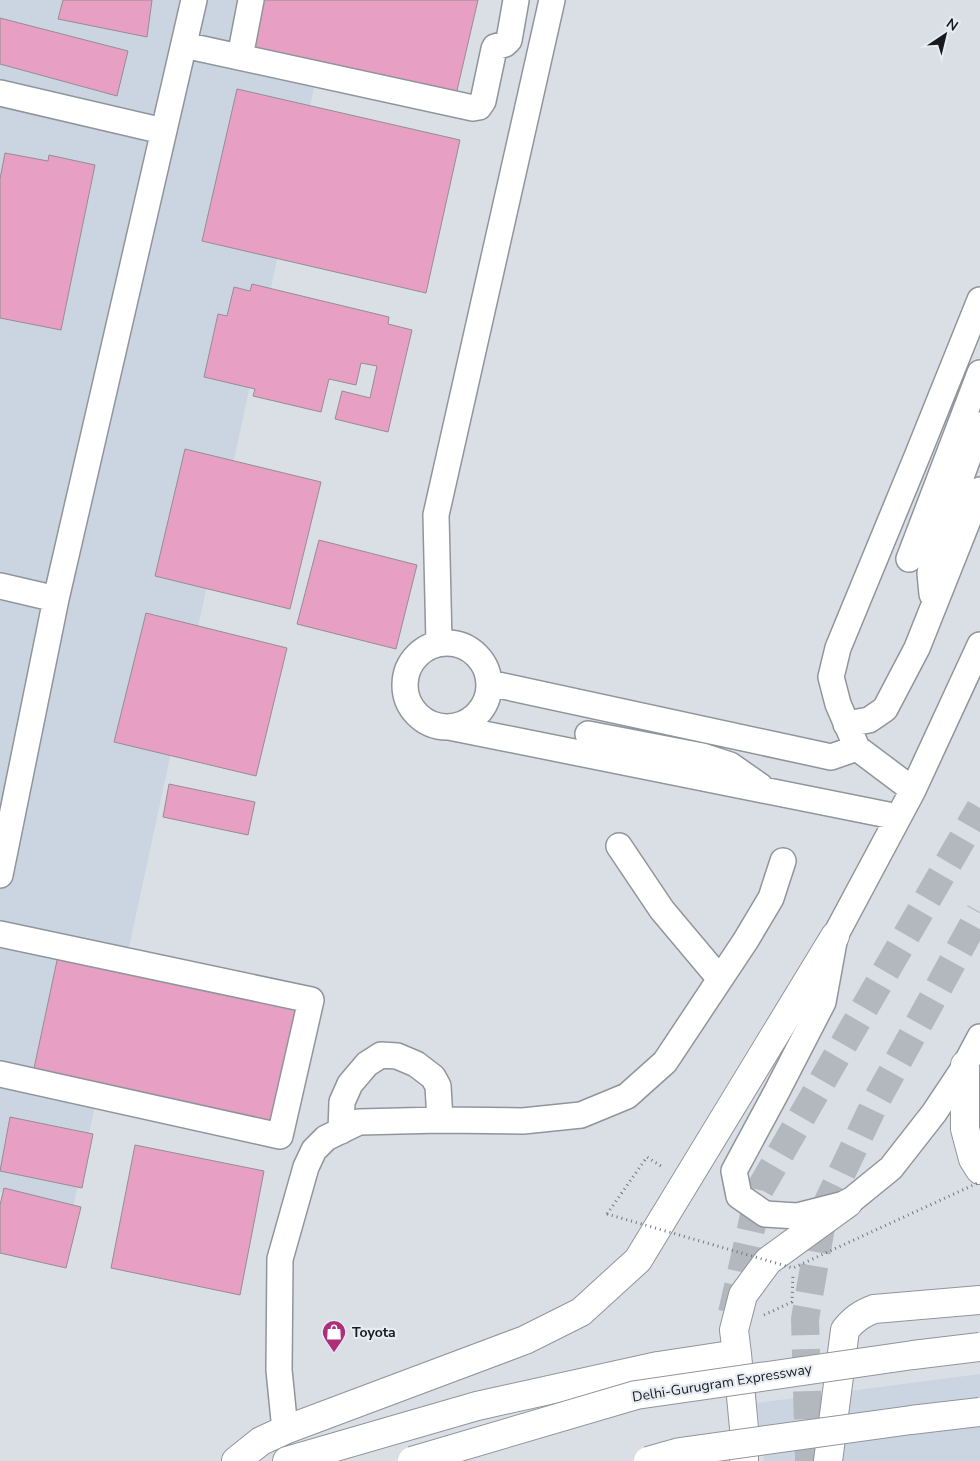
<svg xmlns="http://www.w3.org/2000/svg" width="980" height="1461" font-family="'Nunito Sans',sans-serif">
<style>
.built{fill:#cbd5e2}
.building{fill:#e79fc3;stroke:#958d91}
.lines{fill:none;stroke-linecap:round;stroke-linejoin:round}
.major-tunnel{stroke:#b3b8be;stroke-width:28;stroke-dasharray:28 14;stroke-linecap:butt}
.minor-casing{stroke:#90959c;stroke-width:28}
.major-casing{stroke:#90959c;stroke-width:30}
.path{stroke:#73767b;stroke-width:3;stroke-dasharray:1 4;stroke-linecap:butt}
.minor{stroke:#fff;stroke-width:25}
.major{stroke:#fff;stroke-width:28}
.highway-bridge-casing{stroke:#90959c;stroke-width:30;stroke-linecap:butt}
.path-bridge{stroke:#73767b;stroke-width:3;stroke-dasharray:1 4;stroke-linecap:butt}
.highway-bridge{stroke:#fff;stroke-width:28}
.labels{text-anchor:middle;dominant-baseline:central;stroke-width:4.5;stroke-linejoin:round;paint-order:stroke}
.poi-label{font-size:14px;font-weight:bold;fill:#191a1d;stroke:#e7ecf3;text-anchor:start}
.street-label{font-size:14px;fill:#191a1d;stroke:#e7ecf3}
</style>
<rect width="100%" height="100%" fill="#dadfe6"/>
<path class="built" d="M0,0H333L73,1208L0,1192Z
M980,1374V1461H764L757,1403Z"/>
<path class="building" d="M63,0H152L147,37L58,19Z
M260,0H478L455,99L249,51Z
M0,18L128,51L117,96L0,64Z
M237,89L460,140L426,293L202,241Z
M5,153L48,161L49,155L95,165L61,330L0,318V179Z
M252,284L389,317L388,324L412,330L388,432L335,419L342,391L370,398L377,366L361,363L356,385L329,379L321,412L253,396L255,389L204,377L218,314L227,316L234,287L250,291Z
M185,449L321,482L290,609L155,576Z
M319,540L417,565L396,649L297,624Z
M146,613L287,648L256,776L114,742Z
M169,784L255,802L248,835L163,817Z
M59,951L303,1004L277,1126L33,1073Z
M10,1117L93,1134L82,1188L0,1171Z
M135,1145L264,1171L240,1295L111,1268Z
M4,1188L81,1207L66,1268L0,1253V1205Z"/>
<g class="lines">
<path class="major-tunnel" d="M732,1313L760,1189L980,808
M809,1461L805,1319L824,1210L875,1103L980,912"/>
<g class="minor-casing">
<path id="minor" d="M184,45L473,108L479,107L483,101L494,49L495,47L505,44L509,40L516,0
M240,57L251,0
M0,93L163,131
M909,559L980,373
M0,586L56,599
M932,594L930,573L937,543L980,425
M439,643L436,515L552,0
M405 685a42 42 0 1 1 84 0a42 42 0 1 1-84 0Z
M980,645L913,790L835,936L823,1002L776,1093L734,1171L739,1196L765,1214L797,1216L848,1203L891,1168L934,1113L962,1071L980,1037
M489,683L831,757L857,748
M846,724L869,720L885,709L917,648L980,490
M449,727L898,817
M588,734L702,756L730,765L760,786
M913,790L857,748L838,704L831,677L838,648L918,454L980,300
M619,846L662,910L720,979
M0,875L56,599L194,0
M0,934L311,1000L280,1136L0,1074
M341,1131L342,1102L350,1084L367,1064L381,1055L397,1056L416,1064L433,1077L438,1086L440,1120
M285,1430L279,1370L280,1259L306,1167L314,1150L326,1138L359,1122L440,1120L523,1121L581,1115L627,1096L665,1062L746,940L771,898L783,861"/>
</g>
<g class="major-casing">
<path id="major" d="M965,1065V1129L973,1159L980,1170
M737,1354L734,1330L743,1295L768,1261L848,1203
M236,1461L261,1441L285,1430L525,1340L581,1312L638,1260L835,936
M287,1461L477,1406L658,1366L737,1354L744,1428V1461
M828,1461L845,1330C854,1319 861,1314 874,1309L980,1300"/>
</g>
<path class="path" d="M607,1214L647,1157L664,1168
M764,1315L792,1302L793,1274"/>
<use href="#minor" class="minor"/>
<use href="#major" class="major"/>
<g class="highway-bridge-casing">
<path id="highway-bridge" d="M412,1461L636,1395L913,1355L980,1347
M648,1461L680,1452L911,1420L980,1412"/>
</g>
<path class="path-bridge" d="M607,1214L793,1268L980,1182"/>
<use href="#highway-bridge" class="highway-bridge"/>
</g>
<defs>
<g id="shop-pin" transform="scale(1.25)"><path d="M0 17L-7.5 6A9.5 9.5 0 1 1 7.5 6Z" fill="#af2e7a" stroke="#e7ecf3"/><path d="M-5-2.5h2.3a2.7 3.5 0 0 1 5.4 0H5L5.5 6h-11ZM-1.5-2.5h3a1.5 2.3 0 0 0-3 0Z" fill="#fff"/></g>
</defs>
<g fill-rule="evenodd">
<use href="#shop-pin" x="334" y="1332"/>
</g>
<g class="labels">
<g class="poi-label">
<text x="352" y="1332">Toyota</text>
</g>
<g class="street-label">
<text transform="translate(722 1383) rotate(-9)">Delhi-Gurugram Expressway</text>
</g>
</g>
<g transform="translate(945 35) rotate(35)" stroke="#e7ecf3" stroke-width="4" paint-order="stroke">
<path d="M0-4L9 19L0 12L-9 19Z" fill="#191a1d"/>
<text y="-8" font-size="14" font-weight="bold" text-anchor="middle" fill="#191a1d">N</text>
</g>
</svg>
